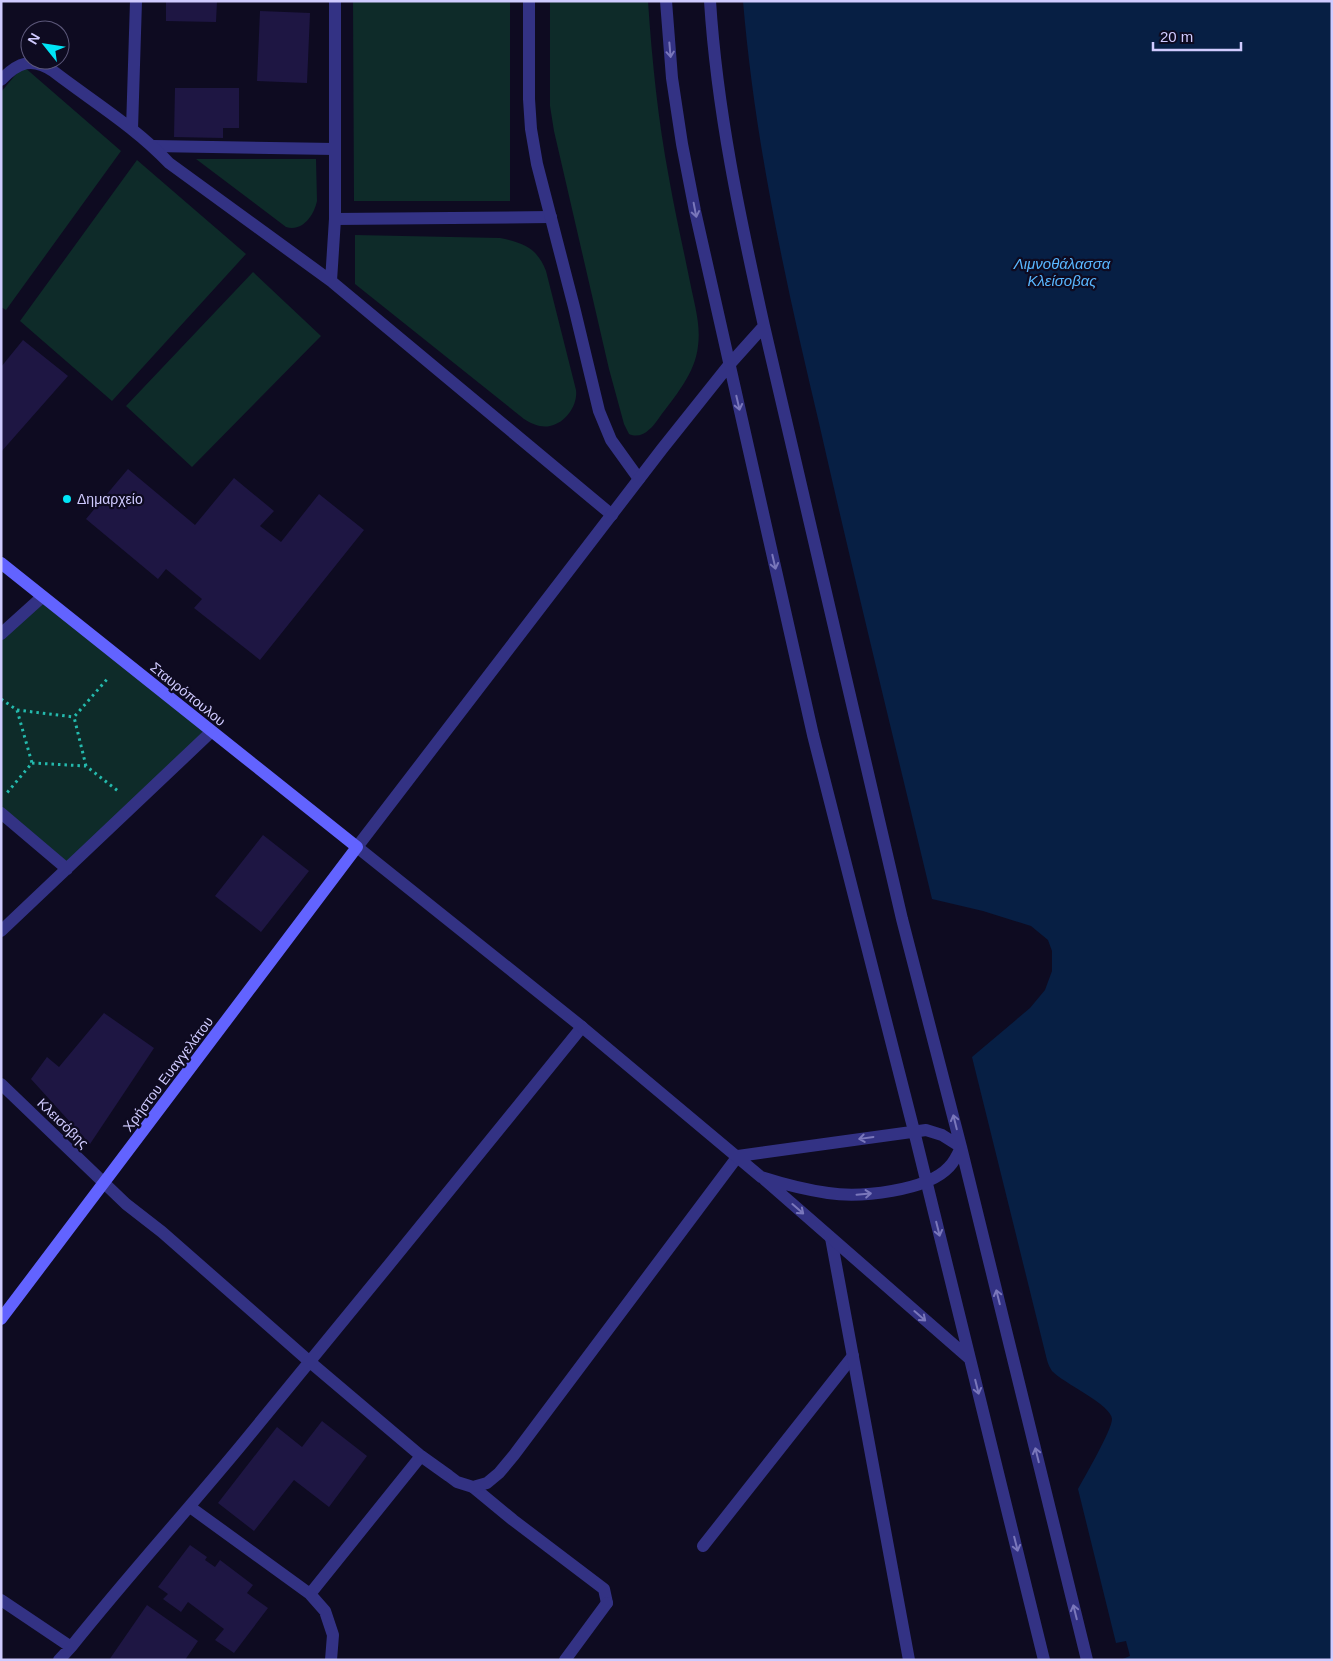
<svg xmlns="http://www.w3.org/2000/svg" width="1333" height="1661" font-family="Arial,sans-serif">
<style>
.green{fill:#0e2b29}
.water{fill:#071f44}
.building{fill:#1e1643}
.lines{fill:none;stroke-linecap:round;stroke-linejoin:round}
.path{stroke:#24baad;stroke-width:3;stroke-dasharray:2.5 4;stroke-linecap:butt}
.service{stroke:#333284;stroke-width:12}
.pedestrian{stroke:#333284;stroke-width:12}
.minor{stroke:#333284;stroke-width:12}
.tertiary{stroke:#333284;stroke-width:12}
.secondary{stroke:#6263ff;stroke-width:12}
.oneway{stroke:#7a77bb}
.poi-dot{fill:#00e5f6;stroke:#0e0b21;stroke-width:2}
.labels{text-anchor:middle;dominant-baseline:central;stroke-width:4.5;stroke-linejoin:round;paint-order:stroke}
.poi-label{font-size:14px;fill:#d0cbff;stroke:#0e0b21;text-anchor:start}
.street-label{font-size:14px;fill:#d0cbff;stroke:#0e0b21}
.water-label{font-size:15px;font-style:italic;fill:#59b7ff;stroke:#0e0b21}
</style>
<rect width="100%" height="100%" fill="#0e0b21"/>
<path class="green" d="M353,1H510V201H354Z
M550,1H648C652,61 658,119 669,178C675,213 683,247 690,282C694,303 701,324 698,346C695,374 675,396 659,418C652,428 642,440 629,434L624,424L609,369L554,131L550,106Z
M23,66L121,151L6,310L1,307V92Z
M196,159H316L317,201C314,215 303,232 286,227Z
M137,160L246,254L112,401L20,321Z
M355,235L500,238C524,243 537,248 546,271L576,390C578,405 566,423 550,426C541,428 532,424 524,419L355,284Z
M253,272L321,336L192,467L126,406Z
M42,597L211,732L67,869L1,813V634Z"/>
<path class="water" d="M743,1H1332V1660H1120L1130,1656L1126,1641L1116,1643L1078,1489C1085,1476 1112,1430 1112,1419C1112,1405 1063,1383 1052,1371C1050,1368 1048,1364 1047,1360L972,1057L1030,1008L1045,990L1052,971V951L1048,940L1031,926L983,911L932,899C894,740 855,582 819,423C786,284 755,144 743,1Z"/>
<path class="building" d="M166,1H217L216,22L166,21Z
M260,11L310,13L307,83L257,81Z
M175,88H239V128H223V138L174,137Z
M23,340L68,376L1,452V367Z
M128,469L195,525L234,478L274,511L260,526L281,542L319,494L364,530L260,660L194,608L202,599L166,569L158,579L86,519Z
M263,835L309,871L261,932L215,896Z
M104,1013L154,1048L90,1144L31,1079L47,1057L59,1067Z
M322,1421L367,1456L329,1507L294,1480L254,1531L218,1503L277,1427L302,1447Z
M190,1545L207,1557L205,1560L215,1567L220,1560L253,1585L247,1593L268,1608L234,1653L215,1640L224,1629L188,1602L181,1612L163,1599L168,1594L158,1587Z
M147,1605L198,1641L185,1660H109Z"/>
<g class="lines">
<path class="path" d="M1,699L17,710L32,763L6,794
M17,710L74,717
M32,763L86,766L118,791
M86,766L74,717L109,677"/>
<path class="service" d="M153,146L335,149
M335,219L551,217"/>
<path class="pedestrian" d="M473,1487L513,1520L604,1589L607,1603
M703,1546L853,1356"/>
<path class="minor" d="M529,1V99L531,129L537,164L574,307L599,411L611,440L639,479
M1,80C18,62 32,57 53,71C92,101 135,127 169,163L331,281L612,515
M132,129L136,1
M331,281L335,219V1
M1,634L42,597
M1,813L67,869
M1,931L211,732
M1,1084L126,1204L162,1232L310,1362L421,1456L449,1476L457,1482L473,1487L487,1483L499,1473L514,1455L738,1156
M831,1238L909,1660
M190,1507L310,1594L325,1611L333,1635L331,1660
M310,1594L421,1456
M1,1600L71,1647C127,1577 186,1512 243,1443C357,1305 469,1166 582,1027
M59,1660L71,1647
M565,1660L607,1603"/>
<path class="tertiary" d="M666,1L672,78L682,144L695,211L779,584L813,735L914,1131L1044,1660
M710,1C717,111 740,218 764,326L902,919L961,1147L1087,1660
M738,1156L926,1130L942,1135L961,1147C958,1154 955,1161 949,1167C927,1191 860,1198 828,1193C806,1190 783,1184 761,1177L582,1027L357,847L662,449L729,365L764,326
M765,1180L970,1359"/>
<path class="secondary" d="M1,563L357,847L1,1319"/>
</g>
<defs><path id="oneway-shaft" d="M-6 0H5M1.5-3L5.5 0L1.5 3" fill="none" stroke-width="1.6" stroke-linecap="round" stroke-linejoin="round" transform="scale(1.25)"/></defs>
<g class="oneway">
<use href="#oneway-shaft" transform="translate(670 50) rotate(85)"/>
<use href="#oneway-shaft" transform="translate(695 210) rotate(79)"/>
<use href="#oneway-shaft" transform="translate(738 403) rotate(77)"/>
<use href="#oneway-shaft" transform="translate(774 562) rotate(77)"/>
<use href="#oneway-shaft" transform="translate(955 1122) rotate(-104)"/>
<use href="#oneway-shaft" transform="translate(866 1138) rotate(172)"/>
<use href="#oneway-shaft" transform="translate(864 1194) rotate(-5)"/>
<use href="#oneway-shaft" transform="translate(798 1209) rotate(41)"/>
<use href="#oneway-shaft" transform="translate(938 1229) rotate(76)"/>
<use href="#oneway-shaft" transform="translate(998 1297) rotate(-104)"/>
<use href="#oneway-shaft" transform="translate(920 1316) rotate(41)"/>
<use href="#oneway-shaft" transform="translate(977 1387) rotate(76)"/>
<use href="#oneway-shaft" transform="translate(1037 1455) rotate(-104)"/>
<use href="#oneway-shaft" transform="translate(1016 1544) rotate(76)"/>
<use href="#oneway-shaft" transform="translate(1075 1612) rotate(-104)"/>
</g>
<circle class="poi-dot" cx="67" cy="499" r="5"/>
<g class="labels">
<g class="poi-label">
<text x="77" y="499">Δημαρχείο</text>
</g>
<g class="street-label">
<text transform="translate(188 694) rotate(39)">Σταυρόπουλου</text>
<text transform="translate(168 1074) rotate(-53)">Χρήστου Ευαγγελάτου</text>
<text transform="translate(63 1123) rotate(44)">Κλεισόβης</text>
</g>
<g class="water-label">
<text x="1062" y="263">Λιμνοθάλασσα<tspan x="1062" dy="17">Κλείσοβας</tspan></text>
</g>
</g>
<rect width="1333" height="1661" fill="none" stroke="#d0cbff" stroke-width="5"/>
<g transform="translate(45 45) rotate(300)"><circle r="24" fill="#0e0b21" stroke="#5c587a"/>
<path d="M0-4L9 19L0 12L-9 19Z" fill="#00e5f6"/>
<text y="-8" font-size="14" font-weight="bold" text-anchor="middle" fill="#d0cbff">N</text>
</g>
<path d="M1153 42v8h88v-8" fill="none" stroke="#d0cbff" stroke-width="2.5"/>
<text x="1160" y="42" font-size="15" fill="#d0cbff" stroke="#0e0b21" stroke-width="4" paint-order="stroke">20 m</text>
</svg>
